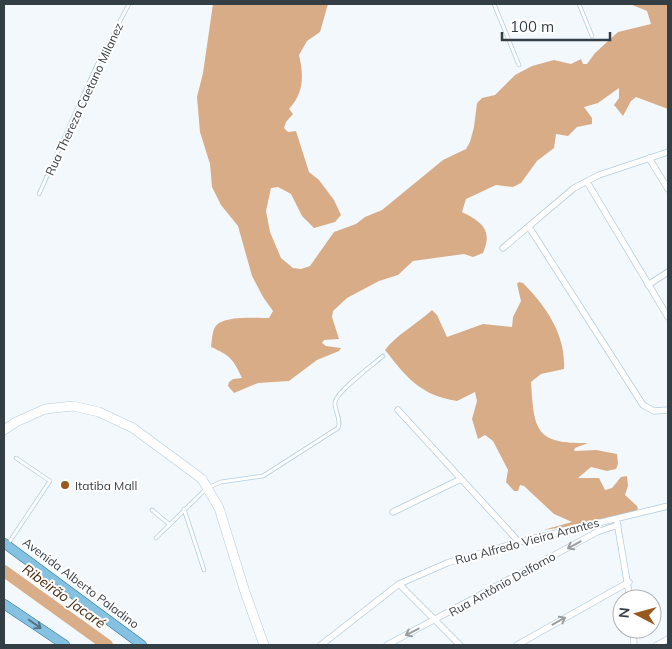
<svg xmlns="http://www.w3.org/2000/svg" width="672" height="649" font-family="Mulish,sans-serif">
<style>
.forest{fill:#d9ac88}
.lines{fill:none;stroke-linecap:round;stroke-linejoin:round}
.river{stroke:#d9ad88;stroke-width:12}
.service-casing{stroke:#b3ccdd;stroke-width:4.5}
.minor-casing{stroke:#b3ccdd;stroke-width:7}
.secondary-casing{stroke:#b3ccdd;stroke-width:10}
.primary-casing{stroke:#33789d;stroke-width:10}
.service{stroke:#fff;stroke-width:3}
.minor{stroke:#fff;stroke-width:5.5}
.secondary{stroke:#fff;stroke-width:9}
.primary{stroke:#85c1e1;stroke-width:9}
.oneway{stroke:#9a9ea2}
.oneway2{stroke:#547283}
.poi-dot{fill:#975a1e;stroke:#fff;stroke-width:2}
.labels{text-anchor:middle;dominant-baseline:central;stroke-width:4;stroke-linejoin:round;paint-order:stroke}
.street-label{font-size:12px;fill:#343e45;stroke:#fff}
.poi-label{font-size:12px;fill:#343e45;stroke:#fff;text-anchor:start}
.water-label{font-size:14px;font-style:italic;fill:#48290c;stroke:#fff}
</style>
<rect width="100%" height="100%" fill="#f3f8fc"/>
<path class="forest" d="M213,4H328L320,32L307,41L299,55C304,76 304,93 289,109L293,114L286,122L284,128L288,132L296,131L309,172L319,180L334,200L341,215L335,222L314,228L302,216L291,194L278,187L271,188L266,211L270,232L281,258L293,268L301,269L310,266L334,232L356,224L365,217L382,210L443,160L466,149L470,142L474,127L477,103L482,98L495,95L515,75L532,66L554,60L571,64L581,59L583,64H587L595,53L618,32L651,24L647,11L630,4H668V109L636,97L631,101L623,116L614,105L619,98V88L598,103L584,107L592,118V124L577,127L568,136L556,134L554,148L537,161L521,183L513,187L496,185L466,199L462,212C482,222 493,230 483,253L473,257L464,254L413,261L398,275L379,281L347,298L333,311L332,317L339,339L324,340L322,343L326,346L341,348L339,351L317,360L289,381L258,383L234,393L228,386L229,382L233,379L242,378C233,359 231,356 211,347C212,341 212,332 215,327C222,315 256,318 269,318L273,311L263,297L252,276L238,226L221,205L212,187L210,164L200,132L197,97L203,73Z
M519,282L523,283C546,306 566,335 564,369L541,374L531,382C534,430 535,444 588,443L575,448L574,451L596,450L617,454L618,464L616,469L607,471L591,467L578,478H599L605,490L612,488L621,477L627,476L628,486L625,495L637,506L638,509L629,518L543,530L572,522L554,514L524,486L520,485L518,491H514L506,482L508,470L493,441L485,435L478,439L472,419L477,401L475,392L457,401C420,395 407,378 385,350C395,336 418,323 432,310L437,315L447,337L483,324L512,327L513,317L521,301L517,284Z"/>
<g class="lines">
<path class="river" d="M4,571L107,645"/>
<g class="service-casing">
<path id="service" d="M494,4L519,65
M579,4L592,36
M39,194L97,65L129,4
M184,509L204,570
M152,510L169,524
M156,538L207,488L221,482L263,476L338,428C342,419 334,411 335,402C337,391 373,365 383,356
M8,544L50,481L16,458"/>
</g>
<g class="minor-casing">
<path id="minor" d="M649,158L668,189
M587,182L668,317
M529,227L643,405L654,411L668,410
M503,248L574,188L599,175L668,152
M648,285L668,272
M398,410L519,542
M393,512L461,479
M617,522L630,599
M399,584L460,645
M633,629L634,645
M321,645L399,584L447,563L519,542L668,506
M387,645L597,532L618,525
M517,645L629,582
M657,645L668,639"/>
</g>
<g class="secondary-casing">
<path id="secondary" d="M4,430L16,422L45,409L73,406L99,412L133,428L202,479L219,508L245,592L264,645"/>
</g>
<g class="primary-casing">
<path id="primary" d="M4,543L142,645
M4,604L65,645"/>
</g>
<use href="#service" class="service"/>
<use href="#minor" class="minor"/>
<use href="#secondary" class="secondary"/>
<use href="#primary" class="primary"/>
</g>
<defs><path id="oneway-shaft" d="M-6 0H5M1.5-3L5.5 0L1.5 3" fill="none" stroke-width="1.6" stroke-linecap="round" stroke-linejoin="round" transform="scale(1.25)"/></defs>
<g class="oneway">
<use href="#oneway-shaft" transform="translate(574 545) rotate(151)"/>
<use href="#oneway-shaft" transform="translate(559 621) rotate(-29)"/>
<use href="#oneway-shaft" transform="translate(412 632) rotate(153)"/>
</g>
<use class="oneway2" href="#oneway-shaft" transform="translate(35 624) rotate(35)"/>
<circle class="poi-dot" cx="65" cy="485" r="5"/>
<g class="labels">
<g class="street-label">
<text transform="translate(84 99) rotate(-65)">Rua Thereza Caetano Milanez</text>
<text transform="translate(527 541) rotate(-15)">Rua Alfredo Vieira Arantes</text>
<text transform="translate(81 583) rotate(37)">Avenida Alberto Paladino</text>
<text transform="translate(502 584) rotate(-29)">Rua Antônio Delforno</text>
</g>
<g class="poi-label">
<text x="75" y="485">Itatiba Mall</text>
</g>
<g class="water-label">
<text transform="translate(64 596) rotate(36)">Ribeirão Jacaré</text>
</g>
</g>
<rect width="672" height="649" fill="none" stroke="#343e45" stroke-width="10"/>
<g transform="translate(637 614) rotate(276)"><circle r="24" fill="#ffffff" stroke="#aeb2b5"/>
<path d="M0-4L9 19L0 12L-9 19Z" fill="#975a1e"/>
<text y="-8" font-size="14" font-weight="bold" text-anchor="middle" fill="#343e45">N</text>
</g>
<path d="M502 32v8h108v-8" fill="none" stroke="#343e45" stroke-width="2.5"/>
<text x="510" y="32" font-size="15" fill="#343e45" stroke="#ffffff" stroke-width="4" paint-order="stroke">100 m</text>
</svg>
